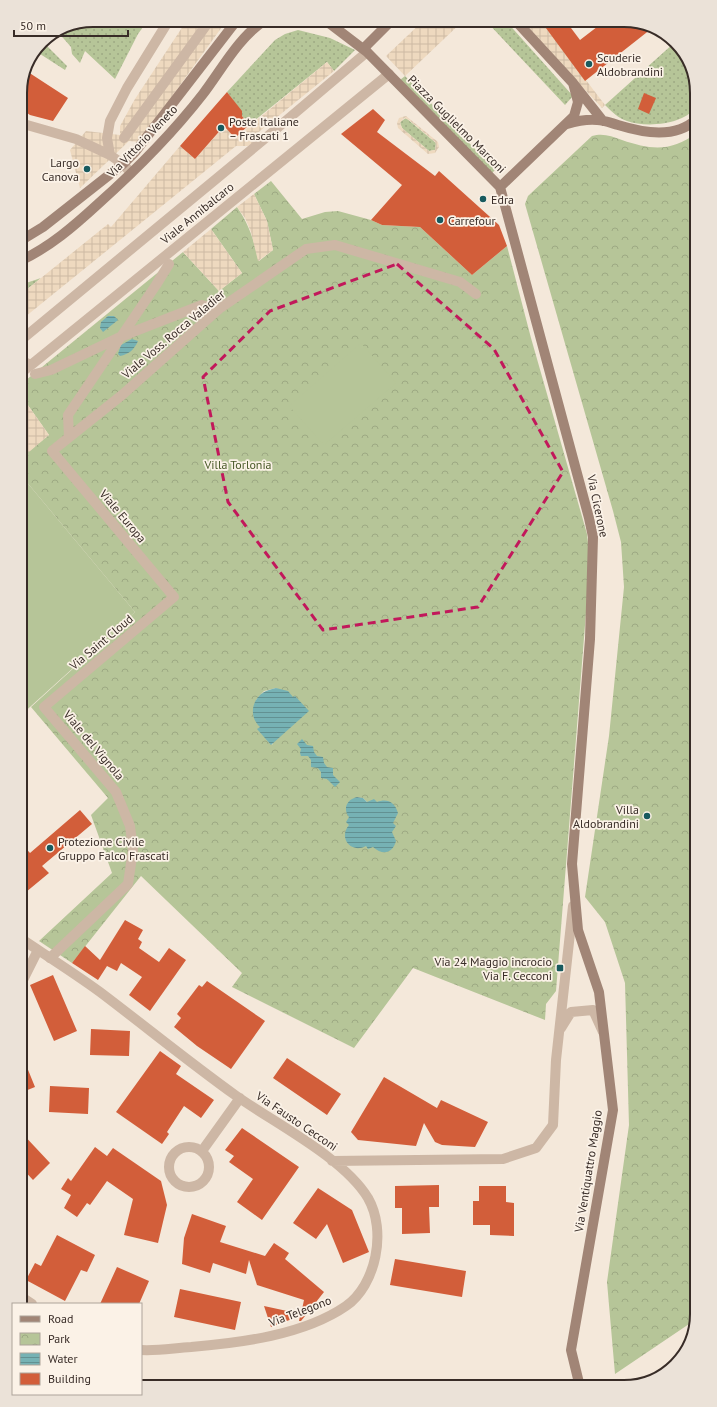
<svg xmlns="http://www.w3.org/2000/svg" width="717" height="1407" font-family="'PT Sans',sans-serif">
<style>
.grass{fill:url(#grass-dots)}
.park{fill:url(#park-crowns);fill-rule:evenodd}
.garden{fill:#b6c598}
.plaza{fill:url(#plaza-grid);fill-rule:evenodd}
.water{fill:url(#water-rules)}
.building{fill:#d25e3a}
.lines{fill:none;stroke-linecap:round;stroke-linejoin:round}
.pedestrian{stroke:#cdb7a5;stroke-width:10}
.minor{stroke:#cdb7a5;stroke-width:10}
.secondary{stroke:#a18576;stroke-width:10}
.marked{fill:none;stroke:#c2185b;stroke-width:3;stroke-dasharray:8 5;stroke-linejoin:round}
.poi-dot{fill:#185a5e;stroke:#fbf2e7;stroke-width:1.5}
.labels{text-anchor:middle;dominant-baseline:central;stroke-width:3.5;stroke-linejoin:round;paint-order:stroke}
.poi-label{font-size:12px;fill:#382c27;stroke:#fbf2e7;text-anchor:start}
.street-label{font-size:12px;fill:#382c27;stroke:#fbf2e7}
.park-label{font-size:12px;fill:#485928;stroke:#fbf2e7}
.rim{fill:none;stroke:#382c27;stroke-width:2}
</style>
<defs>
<pattern id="grass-dots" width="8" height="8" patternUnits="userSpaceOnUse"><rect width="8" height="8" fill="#b6c598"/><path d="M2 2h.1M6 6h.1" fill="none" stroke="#9da983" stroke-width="1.8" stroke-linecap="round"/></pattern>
<pattern id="park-crowns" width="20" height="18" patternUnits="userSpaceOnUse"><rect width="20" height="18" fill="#b6c598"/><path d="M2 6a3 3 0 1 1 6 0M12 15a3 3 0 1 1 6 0" fill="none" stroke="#9da983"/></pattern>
<pattern id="plaza-grid" width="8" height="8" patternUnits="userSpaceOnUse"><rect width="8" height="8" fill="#eed9bf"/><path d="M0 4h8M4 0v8" fill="none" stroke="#cdbaa4"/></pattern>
<pattern id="water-rules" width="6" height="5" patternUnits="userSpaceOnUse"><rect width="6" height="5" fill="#76b2b4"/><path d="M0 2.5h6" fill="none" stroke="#629192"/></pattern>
</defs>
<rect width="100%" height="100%" fill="#f4e8da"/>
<path class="grass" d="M93,20H148L138,34L115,79L85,51L80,63L72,54L71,47L57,31L65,25Z
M485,20H505L573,96L565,105Z
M298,30L330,38L355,50L334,71L327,62L249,125L242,116L241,111L227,92L275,40L285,34Z
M42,41L67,66L65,70L37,52Z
M674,43C680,50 687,57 691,65C694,71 699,98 697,104C688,125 646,128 627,121C618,118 612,112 605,105Z
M405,76L495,170L492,173L400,80Z
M406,118L436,143L435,150L429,151L402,128L400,122Z
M41,278L20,295V285Z"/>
<path class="park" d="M697,133V1314L695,1320L615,1374L607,1282L629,1125L625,983L605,922L585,897L609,736L624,587L621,542L613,511L525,204L528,196L592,136C603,133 611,136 622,140C651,150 671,152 697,133Z
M271,181L302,219L325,212L338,211L371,220L382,225L420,227L472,275L507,246L531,338L587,534L590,562L556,991L546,1004L545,1020L413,968L354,1048L232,987L242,973L141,876L72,963L39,941L112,873L91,815L108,798L31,707L135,612L20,474V458L49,435L20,394V385L183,252L219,291L242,273L211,229L237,207C249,224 254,241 259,261L273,250L267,221L254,194ZM276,688L293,698L295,696L272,745L258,729L260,727L256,700L264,691ZM357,797L363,798L367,802L377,803L392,831L370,847L366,846L348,820Z"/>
<path class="garden" d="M361,343L396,383L324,445L289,406Z
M20,442L29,452L20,458Z
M20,474L135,612L20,716Z"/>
<path class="plaza" d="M187,20H227L139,142L129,141L80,188L70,150L86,131L120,135V126L135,99Z
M424,20H464L405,76L386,56Z
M520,20H540L605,105L602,108Z
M327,62L334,71L255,135L259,140L248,146H236L20,321V295L108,224L111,227L180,146L195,159L221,130H228L235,138Z
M406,116L438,142L439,147L435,153L428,154L398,128L397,123L399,118ZM404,118L409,120L435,142L436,145L435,150L429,151L402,128L400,123Z
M254,194L267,221L273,250L258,261L251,232L245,218L237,207Z
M211,229L242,273L219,291L183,252Z
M20,394L49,435L29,452L20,442Z"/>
<path class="water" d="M108,316H114L118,320L103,332L100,328L101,322Z
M132,339L138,341C134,350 129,354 120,356L118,354L121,345Z
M276,688L288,691L293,697L295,696L309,711L271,745L257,729L260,727C249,717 251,700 264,692C267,690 272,689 276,688Z
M302,739L307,745L313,746L314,752L317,756L323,757L324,763L327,767L333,768V775L340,782L335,787L327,779L321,778V772L318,768L311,767V760L308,756H301L300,753L301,749L297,744Z
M357,797L363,798L367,802L374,799L377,802C387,798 395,802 398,813L393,823L396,826L392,832L396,841C393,853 383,856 373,847L368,849L366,846C351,854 338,838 349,825L346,822L349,817C342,808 348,799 357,797Z"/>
<path class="building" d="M540,20H565L580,40L606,20H629L651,29L585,81Z
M28,72L68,98L53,121L30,115L20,108V89Z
M227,92L242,111V116L249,125L235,138L224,126L195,159L180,146Z
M644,93L656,98L649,114L638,109Z
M373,109L385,120L377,132L435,176L439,171L499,225L507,246L472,275L420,227L382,225L371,220L402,185L341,134Z
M80,810L92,824L42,866L49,873L20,897V842L30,853Z
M125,920L143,930L138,939L142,942L139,948L159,962L169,948L186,960L150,1011L129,995L142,977L121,963L117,971L107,966L98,980L72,963L85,946L100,960Z
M53,975L77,1031L54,1041L30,985Z
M207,981L265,1021L231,1069L197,1046L174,1027L181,1018L177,1014L199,985L202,987Z
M91,1029L130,1031L129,1056L90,1055Z
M20,1050L35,1087L20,1093Z
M160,1051L181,1066L176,1074L214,1100L201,1118L184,1106L167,1132L169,1134L162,1144L116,1112Z
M287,1058L341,1094L327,1115L273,1078Z
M384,1077L437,1108L441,1100L488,1122L475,1147L442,1145L435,1142L424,1123L416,1146L358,1140L351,1132Z
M50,1086L89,1088L88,1114L49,1112Z
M242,1128L299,1167L262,1220L237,1202L253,1179L229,1162L234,1156L225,1150Z
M20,1131L50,1163L33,1180L20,1166Z
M95,1147L107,1156L113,1148L161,1181L167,1205L158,1243L124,1235L133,1199L107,1181L90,1205L87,1203L77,1217L64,1208L71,1195L61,1189L68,1178L71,1181Z
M439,1185V1207H429L430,1233L402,1234V1208H395V1186Z
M479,1186H506V1202L514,1203V1236L490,1235V1225H473V1201H479Z
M318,1188L352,1210L369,1252L343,1263L327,1224L316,1239L293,1223Z
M192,1214L226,1226L220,1242L265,1256L274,1243L289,1253L285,1259L324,1292L301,1321H299L300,1316L271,1327L264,1306L301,1314L304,1300L257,1285L249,1260L246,1274L213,1263L210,1273L182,1264L184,1238Z
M57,1235L95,1255L87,1272L81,1270L65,1301L26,1280L35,1263L41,1266Z
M395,1259L466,1271L462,1297L390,1285Z
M117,1267L149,1281L139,1304H100Z
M180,1289L241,1302L235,1330L174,1317Z"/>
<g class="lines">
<path class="pedestrian" d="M124,138L210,20
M35,374L51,370L120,337L202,305L219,309
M69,437L68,415L156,285L169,264
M50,958L128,884L133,850L130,826L116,792L44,707L174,597L52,451L122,395L219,309L306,249L335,245L460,282L476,294"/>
<path class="minor" d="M20,123L76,139L110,155
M131,173L123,164L110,155L107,138L110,121L127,88L169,20
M20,341L262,141L367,52
M20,360L31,365L389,74
M20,374L31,365
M20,938C47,956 74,973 100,992C145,1026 189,1062 235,1095C274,1123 343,1157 368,1198C387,1231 376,1285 346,1306C304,1335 240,1343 191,1347C174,1348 158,1351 141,1350
M20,986L38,950
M561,1028L571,1012L593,1010L603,1032
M169 1167a20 20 0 1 1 40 0a20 20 0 1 1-40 0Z
M202,1151L240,1098
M332,1161L503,1159L536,1148L553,1125L556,1060L573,906
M20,1296L32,1304"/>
<path class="secondary" d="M325,20L367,52L500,187L589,518L593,537L590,639L572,864L578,930L599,992L613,1110L571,1350L580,1387
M515,20L573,83L603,121
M363,49L392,20
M567,124C577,121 586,119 597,120C604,120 611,123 618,125C644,133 675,139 697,119
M500,187L574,116L578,102L573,83
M20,241L43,227L123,164L135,152L237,20
M20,261C50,247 74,226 98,204C136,170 172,134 203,94C222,69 238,38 265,20"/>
</g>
<path class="marked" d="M397,264L494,349L563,472L478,607L323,630L228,502L203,377L270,311Z"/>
<g class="poi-dot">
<circle cx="589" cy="64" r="4"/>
<circle cx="221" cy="128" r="4"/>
<circle cx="87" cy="169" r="4"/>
<circle cx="483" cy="199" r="4"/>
<circle cx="440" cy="220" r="4"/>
<circle cx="647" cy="816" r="4"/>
<circle cx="50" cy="848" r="4"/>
<rect x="556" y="964" width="8" height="8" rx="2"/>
</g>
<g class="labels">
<g class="poi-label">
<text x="597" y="57">Scuderie<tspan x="597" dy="14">Aldobrandini</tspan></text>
<text x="229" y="121">Poste Italiane<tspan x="229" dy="14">– Frascati 1</tspan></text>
<text x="79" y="162" text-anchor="end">Largo<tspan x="79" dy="14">Canova</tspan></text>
<text x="491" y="199">Edra</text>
<text x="448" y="220">Carrefour</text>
<text x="639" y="809" text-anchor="end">Villa<tspan x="639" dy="14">Aldobrandini</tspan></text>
<text x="58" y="841">Protezione Civile<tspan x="58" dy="14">Gruppo Falco Frascati</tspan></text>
<text x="552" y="961" text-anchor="end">Via 24 Maggio incrocio<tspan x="552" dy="14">Via F. Cecconi</tspan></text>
</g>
<g class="street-label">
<text transform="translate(457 124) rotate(45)">Piazza Guglielmo Marconi</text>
<text transform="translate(142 141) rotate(-46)">Via Vittorio Veneto</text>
<text transform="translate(197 213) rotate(-39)">Viale Annibalcaro</text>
<text transform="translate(173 334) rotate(-40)">Viale Voss. Rocca Valadier</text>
<text transform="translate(598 506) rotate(78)">Via Cicerone</text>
<text transform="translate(123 516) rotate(50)">Viale Europa</text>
<text transform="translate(101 642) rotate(-40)">Via Saint Cloud</text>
<text transform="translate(94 745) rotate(50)">Viale del Vignola</text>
<text transform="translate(297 1121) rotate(34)">Via Fausto Cecconi</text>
<text transform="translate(588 1171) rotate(-81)">Via Ventiquattro Maggio</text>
<text transform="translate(300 1311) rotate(-21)">Via Telegono</text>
</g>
<g class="park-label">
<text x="238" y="464">Villa Torlonia</text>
</g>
</g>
<path d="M0 0H717V1407H0ZM93 27H624A66 66 0 0 1 690 93V1314A66 66 0 0 1 624 1380H93A66 66 0 0 1 27 1314V93A66 66 0 0 1 93 27Z" fill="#ebe2d8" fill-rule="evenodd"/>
<path class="rim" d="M93 27H624A66 66 0 0 1 690 93V1314A66 66 0 0 1 624 1380H93A66 66 0 0 1 27 1314V93A66 66 0 0 1 93 27Z"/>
<rect x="12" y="1303" width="130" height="92" fill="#fbf2e7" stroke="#ada39a"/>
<rect x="20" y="1316" width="20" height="6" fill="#a18576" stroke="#ada39a"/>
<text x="48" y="1323" font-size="12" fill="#382c27">Road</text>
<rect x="20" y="1333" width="20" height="12" fill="url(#park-crowns)" stroke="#ada39a"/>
<text x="48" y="1343" font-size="12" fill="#382c27">Park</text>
<rect x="20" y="1353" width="20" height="12" fill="url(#water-rules)" stroke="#ada39a"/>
<text x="48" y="1363" font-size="12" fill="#382c27">Water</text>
<rect x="20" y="1373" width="20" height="12" fill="#d25e3a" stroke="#ada39a"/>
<text x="48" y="1383" font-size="12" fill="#382c27">Building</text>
<path d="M14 30v6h114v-6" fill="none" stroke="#382c27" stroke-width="2"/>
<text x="20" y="30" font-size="12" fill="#382c27" stroke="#fbf2e7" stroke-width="3" paint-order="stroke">50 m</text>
</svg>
